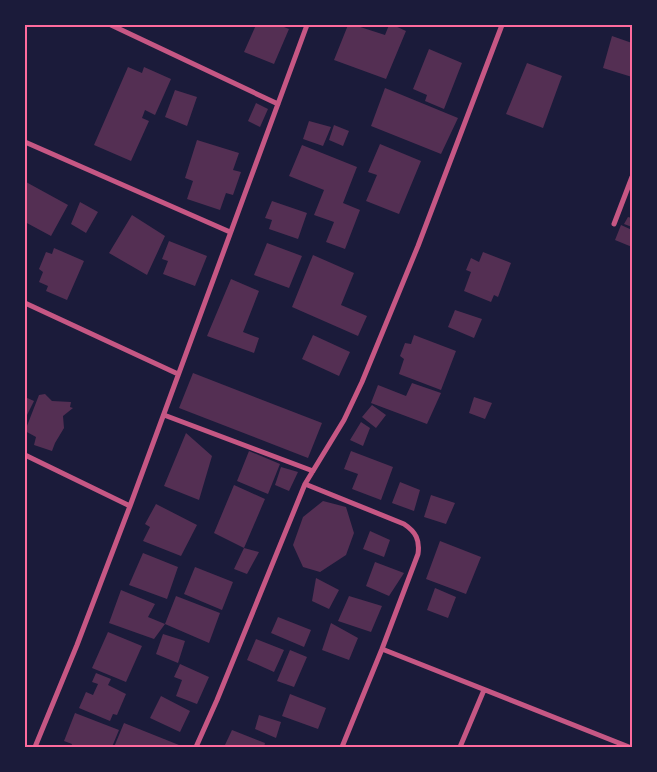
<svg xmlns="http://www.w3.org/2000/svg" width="657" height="772" font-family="Figtree,sans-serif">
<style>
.building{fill:#542f53}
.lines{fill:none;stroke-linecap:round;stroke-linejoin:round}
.minor{stroke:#c65784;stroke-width:5}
.neatline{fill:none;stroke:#ff6b9d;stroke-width:2}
</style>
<rect width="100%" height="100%" fill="#1b1b3a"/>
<path class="building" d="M256,25H279L289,29L274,64L244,52Z
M348,25H354L385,35L389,25H393L406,31L386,79L334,60Z
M612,36L632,43V77L603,68Z
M429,49L462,63L444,109L425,101L427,95L413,89Z
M527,63L562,76L543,128L506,114Z
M128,67L142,73L144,67L171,79L155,115L145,110L142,118L149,121L131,161L94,145Z
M385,88L458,118L441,154L371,126Z
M175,90L197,97L187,126L165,117Z
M256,103L268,109L260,127L248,121Z
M309,121L331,127L323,146L303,139Z
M334,125L349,131L343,146L329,140Z
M197,140L239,153L233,170L241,172L233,195L226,193L220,210L187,199L193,181L185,178Z
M380,144L421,161L399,214L366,201L377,175L368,172Z
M302,145L357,167L343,203L360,210L345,249L326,242L334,222L314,215L324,190L289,176Z
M26,182L68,205L51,236L25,222Z
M272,201L307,213L298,239L269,229L272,220L265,218Z
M80,202L98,212L86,233L71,224Z
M132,215L165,236L147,275L109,253Z
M628,217L632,218V227L624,224Z
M621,225L632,230V247L615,240Z
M169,241L207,256L195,286L163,274L168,261L162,259Z
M267,243L302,256L289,288L254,275Z
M54,248L84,261L67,300L46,291L48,286L39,282L43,272L39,269L46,252L52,254Z
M483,252L511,263L498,297L494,295L491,302L464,291L471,272L466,270L471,258L479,262Z
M313,255L354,273L341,305L367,316L358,336L292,307Z
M231,279L259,291L243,332L259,338L254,353L207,336Z
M455,310L482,319L474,338L448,327Z
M313,335L350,352L339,376L302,359Z
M414,335L456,351L441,390L399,374L404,359L400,356L405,343L411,344Z
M193,373L322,423L308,458L179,408Z
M412,383L441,393L427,424L371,403L378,385L406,396Z
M45,394L52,401L71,402L70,407L73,408L63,416L64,428L55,443L52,451L34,445L36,437L25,431L39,395Z
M25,397L34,401L25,419Z
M474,397L492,403L485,419L469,413Z
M372,405L386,415L376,428L362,417Z
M361,422L370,428L363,446L350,440Z
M186,433L212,456L199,500L164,486Z
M249,451L280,464L268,494L237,481Z
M351,451L393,467L381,500L352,489L358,474L344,469Z
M281,467L298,472L289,491L275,485Z
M400,482L420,490L414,511L392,503Z
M234,485L265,499L244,548L214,533Z
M431,495L455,503L446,524L424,517Z
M323,501L346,507L354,533L346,555L320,572L303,567L293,545L303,517Z
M156,504L197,525L181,556L143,541L150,527L145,524Z
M370,531L390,540L384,557L363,549Z
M440,541L481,557L466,594L426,579Z
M244,548L259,552L247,574L234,569Z
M143,553L178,567L167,599L129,585Z
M375,562L404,573L389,596L366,586Z
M195,567L233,582L222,610L184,594Z
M316,578L339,590L329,609L312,601Z
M435,588L456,597L448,618L427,610Z
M121,590L155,604L148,617L165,624L154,639L109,623Z
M176,596L220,613L209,643L165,624Z
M349,596L382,606L371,632L338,621Z
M278,617L311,630L304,647L271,633Z
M331,623L358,638L349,660L322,650Z
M108,632L142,646L126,682L92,668Z
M163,634L185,641L178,663L156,654Z
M256,639L284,650L274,672L247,660Z
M290,650L307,657L294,687L277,681Z
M180,664L209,677L197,704L176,696L182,680L174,677Z
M96,673L111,679L108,685L126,694L117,715L113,714L110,721L79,708L86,692L93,695L98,684L92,682Z
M290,694L326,708L318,729L282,716Z
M161,696L190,711L180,732L150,718Z
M75,713L119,730L112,747H71L72,744L64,741Z
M259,715L281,722L276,738L255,729Z
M124,723L179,745L178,747H114Z
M232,730L265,743L264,747H224Z"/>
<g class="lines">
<path class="minor" d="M111,25L278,104
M25,142L230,232
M614,224L632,177
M25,303L178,374
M164,415L313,471
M25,455L130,506
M305,484L404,524C416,532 420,540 418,554L382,649L342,747
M382,649L629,747
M35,747L77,645L130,506L307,25
M196,747L217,700L305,484L344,420L362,382L418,246L502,25
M460,747L484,690"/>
</g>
<rect width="657" height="772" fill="none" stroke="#1b1b3a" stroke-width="52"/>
<rect x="26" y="26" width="605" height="720" class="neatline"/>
</svg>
